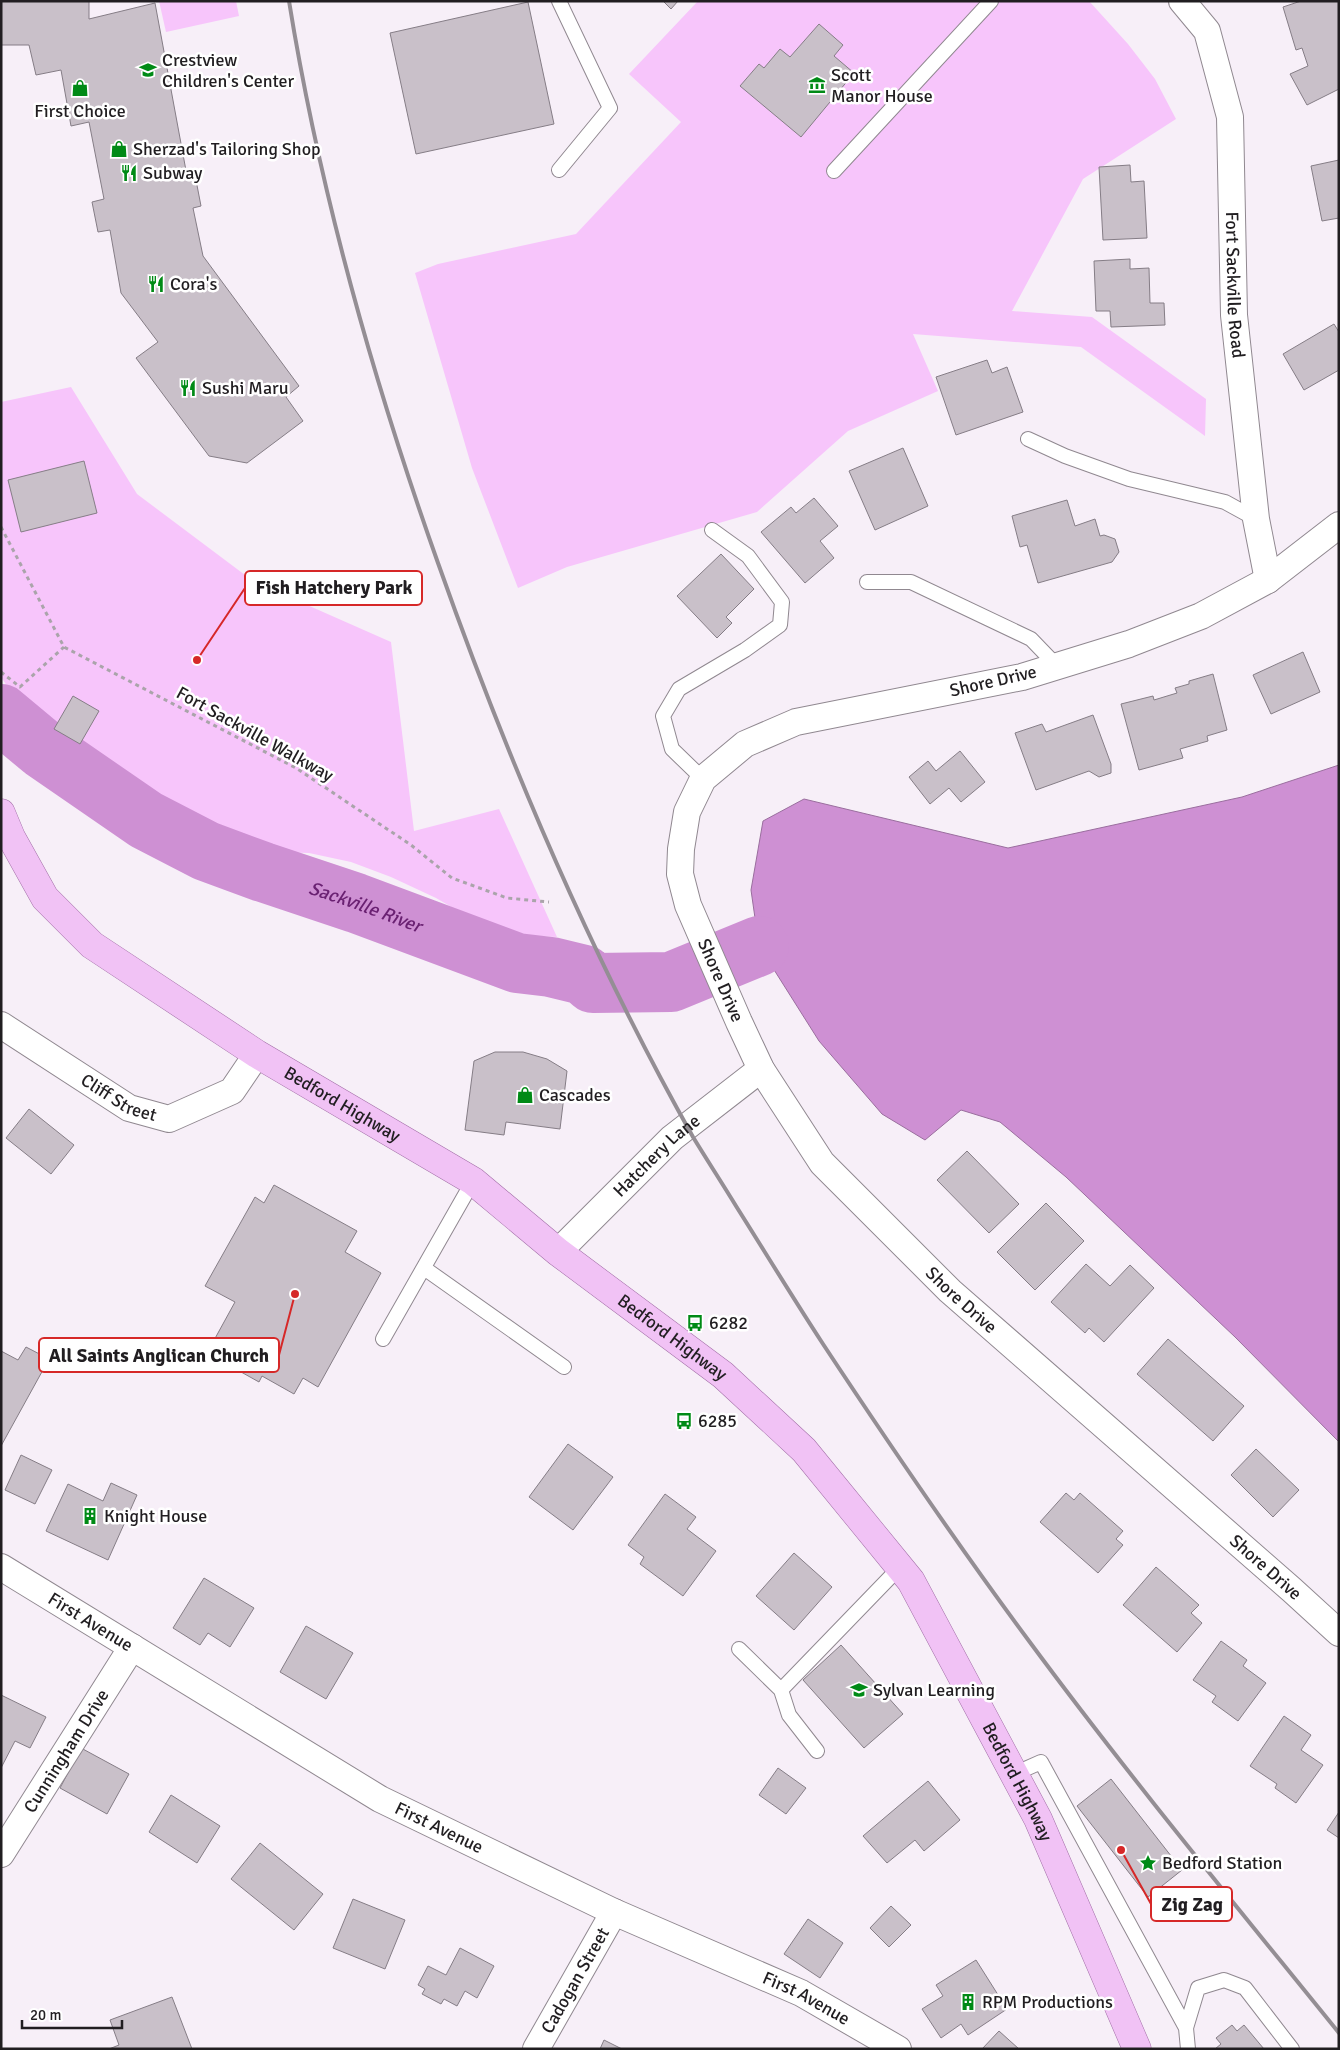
<svg xmlns="http://www.w3.org/2000/svg" width="1340" height="2050" font-family="Signika,sans-serif">
<style>
.green{fill:#f7c5fb}
.water{fill:#ce90d3;stroke:#9a6e9e}
.lines{fill:none;stroke-linecap:round;stroke-linejoin:round}
.river{stroke:#ce90d3;stroke-width:60}
.building{fill:#c9c0c9;stroke:#857d86}
.service-casing{stroke:#908890;stroke-width:16}
.minor-casing{stroke:#908890;stroke-width:28}
.primary-casing{stroke:#a26fa7;stroke-width:29}
.path{stroke:#aaa4aa;stroke-width:3;stroke-dasharray:4 4;stroke-linecap:butt}
.service{stroke:#fff;stroke-width:14}
.minor{stroke:#fff;stroke-width:26}
.primary{stroke:#f1c2f5;stroke-width:28}
.rail{stroke:#948e94;stroke-width:4}
.labels{text-anchor:middle;dominant-baseline:central;stroke-width:5;stroke-linejoin:round;paint-order:stroke}
.poi-label{font-size:18px;fill:#211e21;stroke:#fff;text-anchor:start}
.street-label{font-size:18px;fill:#211e21;stroke:#fff}
.water-label{font-size:19px;font-style:italic;fill:#6a2172;stroke:#fff}
.leader{fill:none;stroke:#d62828;stroke-width:2}
.callout-dot{fill:#d62828;stroke:#fff;stroke-width:2}
.callout{fill:#fff;stroke:#d62828;stroke-width:2}
.callout-label{font-size:19px;text-anchor:middle;font-weight:bold;fill:#211e21}
</style>
<rect width="100%" height="100%" fill="#f7eff8"/>
<path class="green" d="M159,1H236L239,16L166,32Z
M698,1H1089L1128,44L1155,79L1176,119L1083,179L1012,311L1092,317L1206,399L1205,436L1081,347L913,334L938,391L848,431L757,512L567,567L518,588L472,468L415,273L438,264L576,234L681,122L629,74Z
M71,387L137,494L253,581L391,642L414,831L499,809L557,937L533,936L490,926L465,915L436,898L391,877L351,862L309,853L250,851L215,844L172,833L152,818L135,815L136,804L128,796L74,754L35,727L1,677V402Z"/>
<path class="water" d="M1339,765V1442L1235,1337L1066,1177L1000,1122L961,1110L925,1140L882,1114L819,1041L759,946L751,890L763,821L804,799L1008,848L1242,797Z"/>
<g class="lines">
<path class="river" id="s1" d="M1,714L43,749L146,820L206,851L263,872L356,903L517,963L551,967L584,975L593,983L671,982L759,946"/>
</g>
<path class="building" d="M1,1H89V19L155,3L187,176L195,175L201,206L193,208L203,256L299,386L286,397L303,421L247,463L209,456L136,358L158,342L121,293L110,230L98,232L92,202L104,199L89,122L71,126L61,70L36,75L29,45H1Z
M663,1H678L671,9Z
M1301,1H1339V89L1307,105L1290,74L1308,66L1302,48L1296,50L1283,7Z
M528,2L554,124L416,154L390,33Z
M819,24L843,45L834,56L854,73L801,137L740,86L759,64L764,68L780,49L790,57Z
M1339,160V218L1322,221L1311,166Z
M1130,165L1131,182L1144,181L1147,238L1103,240L1099,167Z
M1130,259V269L1149,268L1150,303H1164L1165,325L1111,327L1110,311H1096L1094,261Z
M1334,324L1339,332V370L1304,390L1283,354Z
M987,360L992,373L1007,367L1023,412L956,435L936,377Z
M903,448L928,506L875,530L849,471Z
M84,461L97,513L21,532L8,480Z
M814,498L838,526L820,541L834,558L805,583L761,532L791,507L796,513Z
M1067,500L1075,526L1095,519L1100,536L1104,535L1115,539L1119,552L1112,562L1038,583L1027,545L1020,547L1012,516Z
M721,554L754,589L726,617L732,623L717,638L677,596Z
M1303,652L1320,692L1271,714L1253,675Z
M1213,674L1227,730L1207,736L1208,741L1180,749L1183,758L1139,770L1121,704L1153,696L1154,700L1177,693L1175,688L1189,684V681Z
M73,696L99,711L80,744L54,729Z
M1093,715L1111,764V773L1099,777L1089,771L1036,790L1015,733L1042,724L1046,732Z
M960,751L985,782L961,802L949,788L930,804L909,777L928,761L936,771Z
M495,1052H523L547,1059L567,1071L560,1129L506,1122L504,1135L465,1130L474,1061Z
M29,1109L74,1145L51,1174L6,1138Z
M967,1151L1019,1204L989,1233L937,1180Z
M274,1185L357,1231L345,1252L381,1273L318,1387L303,1378L294,1394L262,1376L259,1382L207,1353L235,1302L205,1286L255,1197L264,1203Z
M1046,1203L1084,1241L1035,1290L997,1252Z
M1086,1264L1110,1286L1130,1265L1154,1288L1104,1342L1089,1328L1085,1333L1051,1302Z
M1168,1339L1244,1406L1213,1441L1137,1374Z
M26,1347L49,1359L1,1446V1351L18,1360Z
M568,1444L613,1477L573,1530L529,1497Z
M1256,1449L1299,1490L1273,1517L1231,1475Z
M21,1455L52,1470L35,1504L5,1490Z
M111,1483L137,1495L108,1560L46,1531L68,1484L103,1501Z
M1066,1493L1074,1500L1080,1493L1123,1531L1116,1539L1123,1545L1098,1573L1040,1522Z
M665,1494L696,1517L687,1529L716,1551L683,1596L640,1564L644,1557L628,1545Z
M794,1553L832,1587L794,1630L756,1596Z
M1156,1567L1199,1605L1191,1613L1202,1623L1177,1652L1123,1605Z
M204,1578L254,1608L230,1647L208,1633L200,1645L173,1628Z
M306,1626L353,1653L326,1699L280,1672Z
M1221,1641L1247,1660L1243,1666L1266,1683L1238,1721L1212,1702L1216,1696L1193,1680Z
M841,1645L903,1714L864,1748L803,1680Z
M1,1695L46,1717L30,1748L15,1741L1,1768Z
M1284,1716L1311,1735L1301,1750L1323,1765L1296,1803L1275,1788L1277,1784L1250,1766Z
M81,1748L129,1774L107,1814L60,1788Z
M778,1768L806,1788L786,1814L759,1795Z
M1111,1779L1182,1870L1148,1897L1077,1806Z
M928,1781L960,1820L924,1851L915,1840L887,1863L863,1836Z
M171,1795L220,1826L197,1863L149,1832Z
M1339,1812V1838L1327,1830Z
M260,1843L323,1894L294,1930L231,1879Z
M353,1899L405,1920L385,1969L333,1948Z
M891,1906L911,1925L889,1947L870,1928Z
M808,1919L843,1943L820,1978L784,1954Z
M460,1948L494,1966L477,1998L465,1991L457,2006L444,1999L441,2004L422,1994L425,1989L418,1985L428,1966L446,1975Z
M976,1960L1007,2009L968,2035L961,2024L941,2038L922,2009L943,1996L936,1985Z
M172,1997L192,2049H109L119,2045L110,2020Z
M1232,2025L1237,2031L1244,2025L1264,2049H1215L1221,2044L1216,2038Z
M999,2031L1019,2049H982Z
M604,2040L622,2049H600Z"/>
<g class="lines">
<g class="service-casing">
<path id="service" d="M559,1L610,108L559,170
M834,171L991,1
M1028,439L1065,456L1129,479L1225,502L1256,519
M867,582H911L1031,639L1057,666
M703,779L672,749L663,716L679,689L745,650L780,625L782,602L748,556L712,530
M424,1268L564,1367
M383,1339L473,1181
M739,1649L781,1690L789,1715L817,1751
M781,1690L899,1568
M1014,1774L1041,1762L1186,2028L1188,2049
M1186,2028L1198,1988L1224,1980L1245,1988L1292,2049"/>
</g>
<g class="minor-casing">
<g id="minor">
<path id="s2" d="M1182,1L1207,31L1230,117L1234,315L1256,519L1268,580"/>
<path id="s3" d="M1339,525L1268,580L1201,616L1129,644L1022,677L796,722L745,744L703,779L687,812L681,849L680,874L688,905L739,1022L761,1069L822,1163L950,1291L1292,1590L1339,1633"/>
<path id="s4" d="M1,1025L129,1108L169,1119L232,1091L257,1054"/>
<path id="s5" d="M558,1252L672,1138L761,1069"/>
<path id="s6" d="M1,1567L380,1799L614,1912L801,1993L898,2049"/>
<path id="s7" d="M1,1854L132,1647"/>
<path id="s8" d="M536,2049L614,1912"/>
</g>
</g>
<g class="primary-casing">
<g id="primary">
<path id="s9" d="M1,813L11,837L45,898L92,945L257,1054L473,1181L558,1252L723,1375L804,1450L911,1581L1038,1819L1137,2049"/>
</g>
</g>
<path class="path" d="M1,527L64,647L296,768L411,845L452,878L507,898L549,902
M1,672L20,687L64,647"/>
<use href="#service" class="service"/>
<use href="#minor" class="minor"/>
<use href="#primary" class="primary"/>
<path class="rail" d="M289,1C320,193 373,380 438,563C508,761 590,954 693,1137C707,1160 722,1183 736,1206C765,1252 793,1298 823,1344C889,1444 957,1544 1029,1641C1128,1775 1234,1903 1339,2033"/>
</g>
<defs>
<g id="school-bare" transform="scale(1.35)"><path d="M0-5L7-2L0 1L-7-2ZM-4 1L0 2.5L4 1V4Q0 6-4 4Z" fill="#008a16" stroke="#fff" stroke-width="2.5" paint-order="stroke"/></g>
<g id="museum-bare" transform="scale(1.35)"><path d="M0-6L6-3V-2H-6V-3ZM-5-1h2V3h-2ZM-1-1h2V3h-2ZM3-1h2V3H3ZM-6 4H6V6H-6Z" fill="#008a16" stroke="#fff" stroke-width="2.5" paint-order="stroke"/></g>
<g id="shop-bare" transform="scale(1.35)"><path d="M-5-2.5h2.3a2.7 3.5 0 0 1 5.4 0H5L5.5 6h-11ZM-1.5-2.5h3a1.5 2.3 0 0 0-3 0Z" fill="#008a16" stroke="#fff" stroke-width="2.5" paint-order="stroke"/></g>
<g id="restaurant-bare" transform="scale(1.35)"><path d="M-5-6h1v4h1v-4h1v4h1v-4h1v5L-1.5 .5V6h-2V.5L-5-1ZM5-6V6H3V1.5H1.5Q1.5-4 5-6Z" fill="#008a16" stroke="#fff" stroke-width="2.5" paint-order="stroke"/></g>
<g id="bus-bare" transform="scale(1.35)"><path d="M-5-6H5V4H4V6H2V4H-2V6H-4V4H-5ZM-3.5-4V0h7V-4ZM-3.5 1.2v1.5H-2V1.2ZM2 1.2v1.5H3.5V1.2Z" fill="#008a16" stroke="#fff" stroke-width="2.5" paint-order="stroke"/></g>
<g id="building-bare" transform="scale(1.35)"><path d="M-4-6H4V6H1V3H-1V6H-4ZM-2.5-4.3h1.7v1.8h-1.7ZM.8-4.3h1.7v1.8H.8ZM-2.5-1h1.7V.8h-1.7ZM.8-1h1.7V.8H.8Z" fill="#008a16" stroke="#fff" stroke-width="2.5" paint-order="stroke"/></g>
<g id="sight-bare" transform="scale(1.35)"><path d="M0-6L1.8-2.2L6-1.7L2.9 1.2L3.7 5.4L0 3.3L-3.7 5.4L-2.9 1.2L-6-1.7L-1.8-2.2Z" fill="#008a16" stroke="#fff" stroke-width="2.5" paint-order="stroke"/></g>
</defs>
<g fill-rule="evenodd">
<use href="#school-bare" x="148" y="70"/>
<use href="#museum-bare" x="817" y="85"/>
<use href="#shop-bare" x="80" y="88"/>
<use href="#shop-bare" x="119" y="149"/>
<use href="#restaurant-bare" x="129" y="173"/>
<use href="#restaurant-bare" x="156" y="284"/>
<use href="#restaurant-bare" x="188" y="388"/>
<use href="#shop-bare" x="525" y="1095"/>
<use href="#bus-bare" x="695" y="1323"/>
<use href="#bus-bare" x="684" y="1421"/>
<use href="#building-bare" x="90" y="1516"/>
<use href="#school-bare" x="859" y="1690"/>
<use href="#sight-bare" x="1148" y="1863"/>
<use href="#building-bare" x="968" y="2002"/>
</g>
<g class="labels">
<g class="poi-label">
<text x="162" y="60">Crestview<tspan x="162" dy="21">Children's Center</tspan></text>
<text x="831" y="75">Scott<tspan x="831" dy="21">Manor House</tspan></text>
<text x="80" y="111" text-anchor="middle">First Choice</text>
<text x="133" y="149">Sherzad's Tailoring Shop</text>
<text x="143" y="173">Subway</text>
<text x="170" y="284">Cora's</text>
<text x="202" y="388">Sushi Maru</text>
<text x="539" y="1095">Cascades</text>
<text x="709" y="1323">6282</text>
<text x="698" y="1421">6285</text>
<text x="104" y="1516">Knight House</text>
<text x="873" y="1690">Sylvan Learning</text>
<text x="1162" y="1863">Bedford Station</text>
<text x="982" y="2002">RPM Productions</text>
</g>
<g class="street-label">
<text stroke="none"><textPath href="#s2" startOffset="296">Fort Sackville Road</textPath></text>
<text transform="translate(993 681) rotate(-13)">Shore Drive</text>
<text transform="translate(255 734) rotate(29)">Fort Sackville Walkway</text>
<text stroke="none"><textPath href="#s3" startOffset="909">Shore Drive</textPath></text>
<text stroke="none"><textPath href="#s4" startOffset="139">Cliff Street</textPath></text>
<text stroke="none"><textPath href="#s9" startOffset="459">Bedford Highway</textPath></text>
<text stroke="none"><textPath href="#s5" startOffset="138">Hatchery Lane</textPath></text>
<text stroke="none"><textPath href="#s3" startOffset="1314">Shore Drive</textPath></text>
<text stroke="none"><textPath href="#s9" startOffset="864">Bedford Highway</textPath></text>
<text stroke="none"><textPath href="#s3" startOffset="1719">Shore Drive</textPath></text>
<text stroke="none"><textPath href="#s6" startOffset="105">First Avenue</textPath></text>
<text stroke="none"><textPath href="#s7" startOffset="122">Cunningham Drive</textPath></text>
<text stroke="none"><textPath href="#s9" startOffset="1434">Bedford Highway</textPath></text>
<text stroke="none"><textPath href="#s6" startOffset="510">First Avenue</textPath></text>
<text stroke="none"><textPath href="#s8" startOffset="79">Cadogan Street</textPath></text>
<text stroke="none"><textPath href="#s6" startOffset="915">First Avenue</textPath></text>
</g>
<g class="water-label">
<text stroke="none"><textPath href="#s1" startOffset="416">Sackville River</textPath></text>
</g>
</g>
<path class="leader" d="M197 660L245 588M295 1294L279 1355M1121 1850L1151 1904"/>
<g class="callout-dot">
<circle cx="197" cy="660" r="5"/>
<circle cx="295" cy="1294" r="5"/>
<circle cx="1121" cy="1850" r="5"/>
</g>
<g class="callout">
<rect x="245" y="571" width="177" height="34" rx="5"/>
<rect x="39" y="1338" width="240" height="34" rx="5"/>
<rect x="1151" y="1887" width="81" height="34" rx="5"/>
</g>
<g class="callout-label">
<text x="334" y="594">Fish Hatchery Park</text>
<text x="159" y="1362">All Saints Anglican Church</text>
<text x="1192" y="1911">Zig Zag</text>
</g>
<rect width="1340" height="2050" fill="none" stroke="#211e21" stroke-width="5"/>
<path d="M22 2020v8h100v-8" fill="none" stroke="#211e21" stroke-width="2.5"/>
<text x="30" y="2020" font-size="15" fill="#211e21" stroke="#ffffff" stroke-width="4" paint-order="stroke">20 m</text>
</svg>
